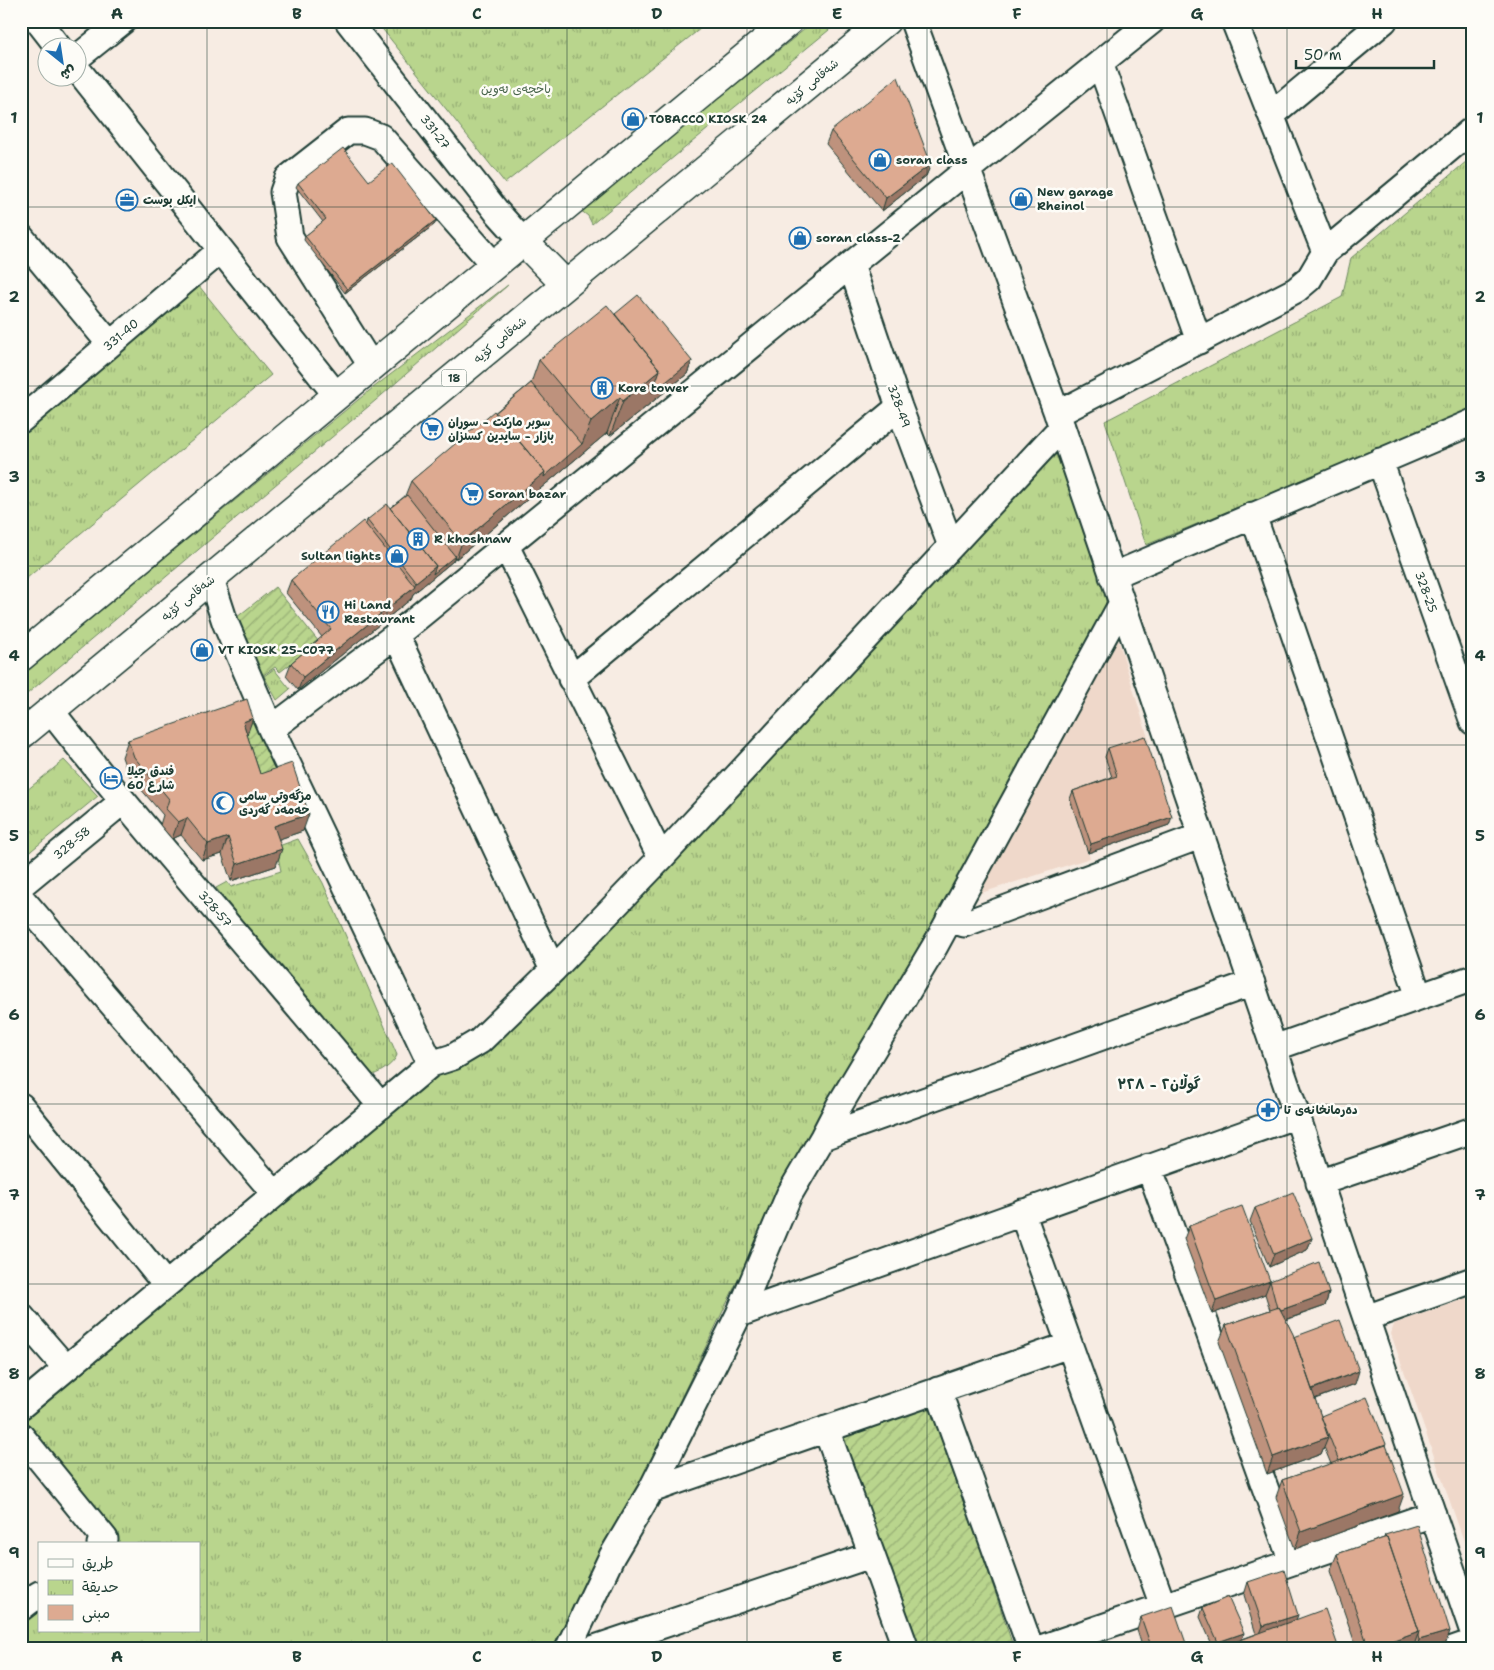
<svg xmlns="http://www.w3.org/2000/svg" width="1494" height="1670" font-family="'Shantell Sans','Playpen Sans Arabic',sans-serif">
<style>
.built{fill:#efd8ca}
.park{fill:url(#park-tufts);stroke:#6c8960}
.garden{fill:url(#garden-furrows);stroke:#6c8960}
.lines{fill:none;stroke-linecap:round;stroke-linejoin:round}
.minor-casing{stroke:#1f3d34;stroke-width:29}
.highway-casing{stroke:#1f3d34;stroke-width:31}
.minor{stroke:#fdfcf7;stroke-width:25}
.highway{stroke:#fdfcf7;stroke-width:28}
.wall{fill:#be927d;stroke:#1f3d34}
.shaded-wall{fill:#9b7766;stroke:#1f3d34}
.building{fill:#ddaa91;stroke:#1f3d34}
.grid{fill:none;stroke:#1f3d34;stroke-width:1;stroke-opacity:0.55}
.labels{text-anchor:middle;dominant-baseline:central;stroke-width:5;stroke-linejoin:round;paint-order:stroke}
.shield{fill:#fdfcf7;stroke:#62766e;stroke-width:1}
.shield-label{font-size:11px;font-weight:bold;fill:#1f3d34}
.street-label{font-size:12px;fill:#1f3d34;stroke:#fdfcf7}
.park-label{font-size:12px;fill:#46634a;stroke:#fdfcf7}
.poi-label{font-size:12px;font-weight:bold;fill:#1f3d34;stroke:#fdfcf7;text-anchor:start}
.neighbourhood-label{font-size:14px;font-weight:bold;fill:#1f3d34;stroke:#fdfcf7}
.neatline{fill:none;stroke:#1f3d34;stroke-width:2}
.grid-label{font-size:16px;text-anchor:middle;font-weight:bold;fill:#1f3d34}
</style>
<defs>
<pattern id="park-tufts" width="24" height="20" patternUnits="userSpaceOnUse" patternTransform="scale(1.25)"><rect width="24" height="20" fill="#b9d58d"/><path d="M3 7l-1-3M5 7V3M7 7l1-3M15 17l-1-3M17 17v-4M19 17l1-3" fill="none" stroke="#96ae74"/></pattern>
<pattern id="garden-furrows" width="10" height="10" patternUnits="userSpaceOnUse" patternTransform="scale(1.25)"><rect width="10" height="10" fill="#b9d58d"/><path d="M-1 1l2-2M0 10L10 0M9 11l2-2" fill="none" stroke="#96ae74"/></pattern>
</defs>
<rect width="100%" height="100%" fill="#f7ece3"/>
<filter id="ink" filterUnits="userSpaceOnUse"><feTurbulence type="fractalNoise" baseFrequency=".02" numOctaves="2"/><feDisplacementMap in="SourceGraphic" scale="10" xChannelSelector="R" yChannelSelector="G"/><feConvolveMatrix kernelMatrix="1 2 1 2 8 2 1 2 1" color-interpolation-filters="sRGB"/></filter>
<g filter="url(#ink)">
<path class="built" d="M1117,636L1149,741L1141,744L1114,784L1088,853L1090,858L975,895Z
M1473,1296V1567L1391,1334L1394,1324Z"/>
<path class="park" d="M376,21H710L505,183Z
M815,21H840L592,224L588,216L580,210Z
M1473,156V410L1146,545L1105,421L1342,297L1351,258Z
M508,285L382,395L21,699V675L369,391Z
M199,286L271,375L21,583V437Z
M1059,445L1113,601L979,841L790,1172L560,1649H21V1604L39,1590V1631H199V1544H94L108,1532L21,1422V1412L421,1082L460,1062Z
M274,669L290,689L277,700L264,676Z
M64,760L98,796L21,859V795Z
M298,839L323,883L397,1055C394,1064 378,1075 368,1076L216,888L227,882L231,887L281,871L276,847Z"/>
<path class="garden" d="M275,587L319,642L280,672L275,667L262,676L232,621Z
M250,703L295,775L254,790L247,735Z
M932,1402L1012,1643L996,1649H915L841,1436Z"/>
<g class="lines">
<g class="minor-casing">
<path id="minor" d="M38,21L59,48
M348,21L497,212L524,242
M913,21L1062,427L1473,1632
M1234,21L1325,252
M78,57L123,21
M1100,63L1199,341
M78,70L337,396
M1271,115L1384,21
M21,237L110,344
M851,265L899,407L951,546
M372,367L290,237L283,192L288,178L348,131H365L381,137L494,265
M1057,414L1296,290L1309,279L1325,252L1473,129
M21,420L221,250
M1380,461L1473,722
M1253,515L1419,997
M506,546L661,858
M1112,576L1473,422
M211,579L225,622L271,729L431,1064
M396,635L553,970
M571,679L899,407
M51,711C156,846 272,973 381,1106
M271,729L396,635L967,170L1152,21
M21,885L123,801
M21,898L275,1194
M949,919L964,924L1200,836
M1274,1048L1473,978
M21,1106L166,1285
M823,1137L1252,983
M1149,1167L1292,1562
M1319,1183L1473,1130
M1022,1212L1163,1606
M739,1314L1297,1115
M21,1316L66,1368
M1366,1318L1473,1280
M938,1390L1031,1649
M21,1406L431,1064L453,1057L480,1041L553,970L661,858L1062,427
M826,1429L906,1649
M21,1436L105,1539L100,1544
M651,1490L1069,1345
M21,1608L39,1594
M568,1649L612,1556L651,1490L739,1314L789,1195L823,1137L839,1106L935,946L1122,603
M592,1649L871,1555
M1038,1649L1433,1514
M1453,1649L1473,1642"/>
</g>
<g class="highway-casing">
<path id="highway" d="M524,242L566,285
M21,657L789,21
M21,735L886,21"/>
</g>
<use href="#minor" class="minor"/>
<use href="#highway" class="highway"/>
</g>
<path class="wall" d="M831,131L931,164L926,176L882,211L826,144Z
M369,181L435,224L345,293L304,240L305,236L323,222L296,187L298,183Z
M615,314L692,361L687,374L610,436L607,433L456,559L455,557L453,561L413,594L411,599L298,690L286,676L291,663L322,637L286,593L291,580L366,524L367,520L390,508L405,496L411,481L531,383L539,360Z
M247,735L260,774L303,831L279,839L276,866L231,881L222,854L202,860L181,835L172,839L160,825L163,815L128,774L122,757L128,740Z
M1108,748L1169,825L1088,853L1070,799L1073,791L1112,777L1105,757Z
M1255,1208L1312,1238L1307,1250L1269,1267L1250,1221Z
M1189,1226L1270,1281L1329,1293L1325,1306L1286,1320L1294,1337L1355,1384L1315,1399L1321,1417L1386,1445L1398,1511L1295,1549L1276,1497L1282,1480L1331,1464L1324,1447L1321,1454L1267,1474L1219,1342L1226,1325L1270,1310L1265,1294L1212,1314L1184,1239Z
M1385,1535L1446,1643L1429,1649H1357L1330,1571L1337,1554L1384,1538Z
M1248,1582L1296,1620L1339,1649H1214L1200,1617L1203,1608L1242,1639L1256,1634L1244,1595Z
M1141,1617L1188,1649H1143L1137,1630Z"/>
<path class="shaded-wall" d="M931,164L926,176L882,211L886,198Z
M436,220L435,224L345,293L347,289Z
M692,361L687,374L610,436L623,401L660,370Z
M620,397L607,433L456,559L462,542L545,472L582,444L591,422Z
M455,556L453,561L413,594L411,599L298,690L303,677L414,587L416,582L436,566Z
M253,718L247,735L243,722Z
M309,814L303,831L268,843L274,826Z
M1172,817L1169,825L1088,853L1091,844Z
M187,818L181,835L172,839L178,822Z
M228,837L222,854L202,860L208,844Z
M282,849L276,866L231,881L237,864Z
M1312,1238L1307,1250L1269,1267L1274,1254Z
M1270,1281L1265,1294L1212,1314L1216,1301Z
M1329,1293L1325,1306L1273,1324L1278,1311Z
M1359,1371L1355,1384L1306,1402L1311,1390Z
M1328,1437L1321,1454L1267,1474L1273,1457Z
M1404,1494L1398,1511L1295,1549L1301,1532Z
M1298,1615L1293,1628L1258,1639L1263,1626Z
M1419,1631L1413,1648L1411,1649H1369Z
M1450,1631L1446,1643L1429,1649H1416L1419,1640Z
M1244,1633L1241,1642L1216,1649L1218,1642Z"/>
<path class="building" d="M898,77L931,164L886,198L831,131Z
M343,148L369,181L392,163L436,220L347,289L305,236L326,219L298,183Z
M638,295L692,361L652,393L660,370L615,314Z
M607,305L660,370L623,401L620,397L591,422L539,360Z
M531,383L582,444L544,477L545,472L495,413Z
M494,411L545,472L462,542L411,481Z
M407,495L455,556L433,574L436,566L390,508Z
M387,504L436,566L416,582L367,520Z
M363,521L415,586L303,677L291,663L331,629L291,580Z
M247,699L253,718L243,722L260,774L292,763L309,814L274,826L282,849L237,864L228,837L208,844L187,818L178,822L166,809L169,799L134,757L128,740Z
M1145,736L1172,817L1091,844L1073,791L1117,776L1108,748Z
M1293,1192L1312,1238L1274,1254L1255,1208Z
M1242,1206L1270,1281L1216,1301L1189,1226Z
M1319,1262L1329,1293L1281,1310L1279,1307L1277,1308L1270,1281Z
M1279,1307L1293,1334L1328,1437L1273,1457L1226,1325Z
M1340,1320L1359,1371L1312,1389L1294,1337Z
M1367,1397L1386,1444L1339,1461L1321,1416Z
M1386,1445L1404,1494L1301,1532L1282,1480Z
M1417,1525L1450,1631L1419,1640L1418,1636L1419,1631L1387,1537L1385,1538V1535Z
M1387,1537L1419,1631L1369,1649L1337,1554Z
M1284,1570L1298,1615L1263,1626L1248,1582Z
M1228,1597L1244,1633L1218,1642L1203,1608Z
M1173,1606L1188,1649H1152L1141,1617Z
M1325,1609L1339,1649H1216Z"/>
</g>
<path class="grid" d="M207,21V1649M387,21V1649M567,21V1649M747,21V1649M927,21V1649M1107,21V1649M1287,21V1649M21,207H1473M21,386H1473M21,566H1473M21,745H1473M21,925H1473M21,1104H1473M21,1284H1473M21,1463H1473"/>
<defs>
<g id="shop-ring" transform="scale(1.125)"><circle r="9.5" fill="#fdfcf7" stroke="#1f6fb2" stroke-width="1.5"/><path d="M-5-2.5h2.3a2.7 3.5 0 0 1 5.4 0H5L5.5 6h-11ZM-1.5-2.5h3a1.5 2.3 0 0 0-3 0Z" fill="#1f6fb2"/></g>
<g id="office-ring" transform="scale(1.125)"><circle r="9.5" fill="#fdfcf7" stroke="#1f6fb2" stroke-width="1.5"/><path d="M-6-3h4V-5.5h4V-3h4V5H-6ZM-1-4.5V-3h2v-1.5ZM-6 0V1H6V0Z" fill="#1f6fb2"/></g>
<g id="building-ring" transform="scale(1.125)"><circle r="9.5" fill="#fdfcf7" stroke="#1f6fb2" stroke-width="1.5"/><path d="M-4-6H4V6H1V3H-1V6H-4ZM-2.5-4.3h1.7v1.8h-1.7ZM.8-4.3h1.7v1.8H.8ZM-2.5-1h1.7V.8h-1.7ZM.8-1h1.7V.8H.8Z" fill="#1f6fb2"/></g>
<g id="supermarket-ring" transform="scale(1.125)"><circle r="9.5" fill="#fdfcf7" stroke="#1f6fb2" stroke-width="1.5"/><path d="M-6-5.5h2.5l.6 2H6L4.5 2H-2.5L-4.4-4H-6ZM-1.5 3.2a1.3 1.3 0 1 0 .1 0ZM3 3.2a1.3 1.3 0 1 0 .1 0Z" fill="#1f6fb2"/></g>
<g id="restaurant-ring" transform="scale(1.125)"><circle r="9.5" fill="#fdfcf7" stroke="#1f6fb2" stroke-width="1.5"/><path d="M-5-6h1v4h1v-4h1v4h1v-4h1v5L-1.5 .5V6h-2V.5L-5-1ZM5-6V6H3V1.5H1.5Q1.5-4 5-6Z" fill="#1f6fb2"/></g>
<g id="hotel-ring" transform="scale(1.125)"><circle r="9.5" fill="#fdfcf7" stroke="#1f6fb2" stroke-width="1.5"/><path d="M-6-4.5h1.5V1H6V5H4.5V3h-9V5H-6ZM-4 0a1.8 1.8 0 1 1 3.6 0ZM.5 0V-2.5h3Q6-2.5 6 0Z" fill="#1f6fb2"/></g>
<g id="mosque-ring" transform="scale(1.125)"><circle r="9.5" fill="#fdfcf7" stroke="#1f6fb2" stroke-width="1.5"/><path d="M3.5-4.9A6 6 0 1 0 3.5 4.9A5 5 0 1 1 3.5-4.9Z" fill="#1f6fb2"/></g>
<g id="pharmacy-ring" transform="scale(1.125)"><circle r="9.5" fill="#fdfcf7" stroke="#1f6fb2" stroke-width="1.5"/><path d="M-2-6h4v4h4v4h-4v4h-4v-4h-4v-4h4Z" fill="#1f6fb2"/></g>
</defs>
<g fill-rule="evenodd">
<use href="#shop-ring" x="633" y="119"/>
<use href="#shop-ring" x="880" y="160"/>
<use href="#shop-ring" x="1021" y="199"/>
<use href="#office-ring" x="127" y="200"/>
<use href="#shop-ring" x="800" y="238"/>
<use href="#building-ring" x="602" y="388"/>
<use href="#supermarket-ring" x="432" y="429"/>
<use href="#supermarket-ring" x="472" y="494"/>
<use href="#building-ring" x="418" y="539"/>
<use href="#shop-ring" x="397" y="556"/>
<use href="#restaurant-ring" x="328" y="612"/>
<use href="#shop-ring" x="202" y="650"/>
<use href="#hotel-ring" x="111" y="778"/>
<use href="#mosque-ring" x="223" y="803"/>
<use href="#pharmacy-ring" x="1268" y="1110"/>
</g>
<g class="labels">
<rect class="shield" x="441.5" y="369.5" width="25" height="17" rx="4"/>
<g class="shield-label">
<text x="454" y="378">18</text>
</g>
<g class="street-label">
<text transform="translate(812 82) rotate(-40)">شەقامی کۆیە</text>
<text transform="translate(435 132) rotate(52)">331-27</text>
<text transform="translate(121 335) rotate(-40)">331-40</text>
<text transform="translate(500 340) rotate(-40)">شەقامی کۆیە</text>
<text transform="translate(899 406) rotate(70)">328-49</text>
<text transform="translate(1426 592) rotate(70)">328-25</text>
<text transform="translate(188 598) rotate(-39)">شەقامی کۆیە</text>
<text transform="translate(72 843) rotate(-40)">328-58</text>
<text transform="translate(215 909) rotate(49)">328-57</text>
</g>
<g class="park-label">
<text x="516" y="89">باخچەی ئەوین</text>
</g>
<g class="poi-label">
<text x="649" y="119">TOBACCO KIOSK 24</text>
<text x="896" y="160">soran class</text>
<text x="1037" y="192">New garage<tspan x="1037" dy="14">Rheinol</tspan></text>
<text x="143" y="200">ايكل بوست</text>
<text x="816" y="238">soran class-2</text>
<text x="618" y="388">Kore tower</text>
<text x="448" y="422">سوبر ماركت - سوران<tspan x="448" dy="14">بازار - سايدين كسنزان</tspan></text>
<text x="488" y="494">Soran bazar</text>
<text x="434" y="539">R khoshnaw</text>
<text x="381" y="556" text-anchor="end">Sultan lights</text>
<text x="344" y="605">Hi Land<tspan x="344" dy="14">Restaurant</tspan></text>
<text x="218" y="650">VT KIOSK 25-C077</text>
<text x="127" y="771">فندق جيلا<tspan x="127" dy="14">شارع 60</tspan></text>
<text x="239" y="796">مزگەوتی سامی<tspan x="239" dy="14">حەمەد گەردی</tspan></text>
<text x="1284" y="1110">دەرمانخانەی تا</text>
</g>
<g class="neighbourhood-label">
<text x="1159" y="1084">گوڵان٢ - ٣٢٨</text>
</g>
</g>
<rect width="1494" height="1670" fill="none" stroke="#fdfcf7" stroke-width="55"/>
<rect x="38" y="1542" width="162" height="90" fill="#fdfcf7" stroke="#a4b0a9"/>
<rect x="48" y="1559" width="25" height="8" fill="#fdfcf7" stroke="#a4b0a9"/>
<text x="82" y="1568" font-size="15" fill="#1f3d34">طريق</text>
<rect x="48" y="1580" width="25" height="15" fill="url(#park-tufts)" stroke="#a4b0a9"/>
<text x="82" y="1592" font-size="15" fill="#1f3d34">حديقة</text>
<rect x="48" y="1605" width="25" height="15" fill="#ddaa91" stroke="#a4b0a9"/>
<text x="82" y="1618" font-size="15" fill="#1f3d34">مبنى</text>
<g transform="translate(62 62) rotate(150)"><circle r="24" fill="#fdfcf7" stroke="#a4b0a9"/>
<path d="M0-4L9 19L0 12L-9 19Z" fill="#1f6fb2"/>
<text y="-8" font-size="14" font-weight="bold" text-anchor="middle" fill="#1f3d34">ش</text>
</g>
<path d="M1296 60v8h138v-8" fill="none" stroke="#1f3d34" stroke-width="2.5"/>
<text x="1304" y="60" font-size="15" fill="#1f3d34" stroke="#fdfcf7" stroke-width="4" paint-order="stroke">50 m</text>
<rect x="28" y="28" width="1438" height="1614" class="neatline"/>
<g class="grid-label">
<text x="117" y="19">A</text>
<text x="297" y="19">B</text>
<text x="477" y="19">C</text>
<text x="657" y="19">D</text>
<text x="837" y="19">E</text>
<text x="1017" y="19">F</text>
<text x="1197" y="19">G</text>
<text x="1377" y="19">H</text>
<text x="14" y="123">1</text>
<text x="1480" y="123">1</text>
<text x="14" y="302">2</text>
<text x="1480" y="302">2</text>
<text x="14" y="482">3</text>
<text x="1480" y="482">3</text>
<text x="14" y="661">4</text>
<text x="1480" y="661">4</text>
<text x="14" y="841">5</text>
<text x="1480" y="841">5</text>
<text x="14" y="1020">6</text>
<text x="1480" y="1020">6</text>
<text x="14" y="1200">7</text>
<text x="1480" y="1200">7</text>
<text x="14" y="1379">8</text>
<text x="1480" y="1379">8</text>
<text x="14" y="1558">9</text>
<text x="1480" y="1558">9</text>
<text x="117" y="1662">A</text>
<text x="297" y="1662">B</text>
<text x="477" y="1662">C</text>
<text x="657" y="1662">D</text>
<text x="837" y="1662">E</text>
<text x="1017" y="1662">F</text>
<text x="1197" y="1662">G</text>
<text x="1377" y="1662">H</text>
</g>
</svg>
